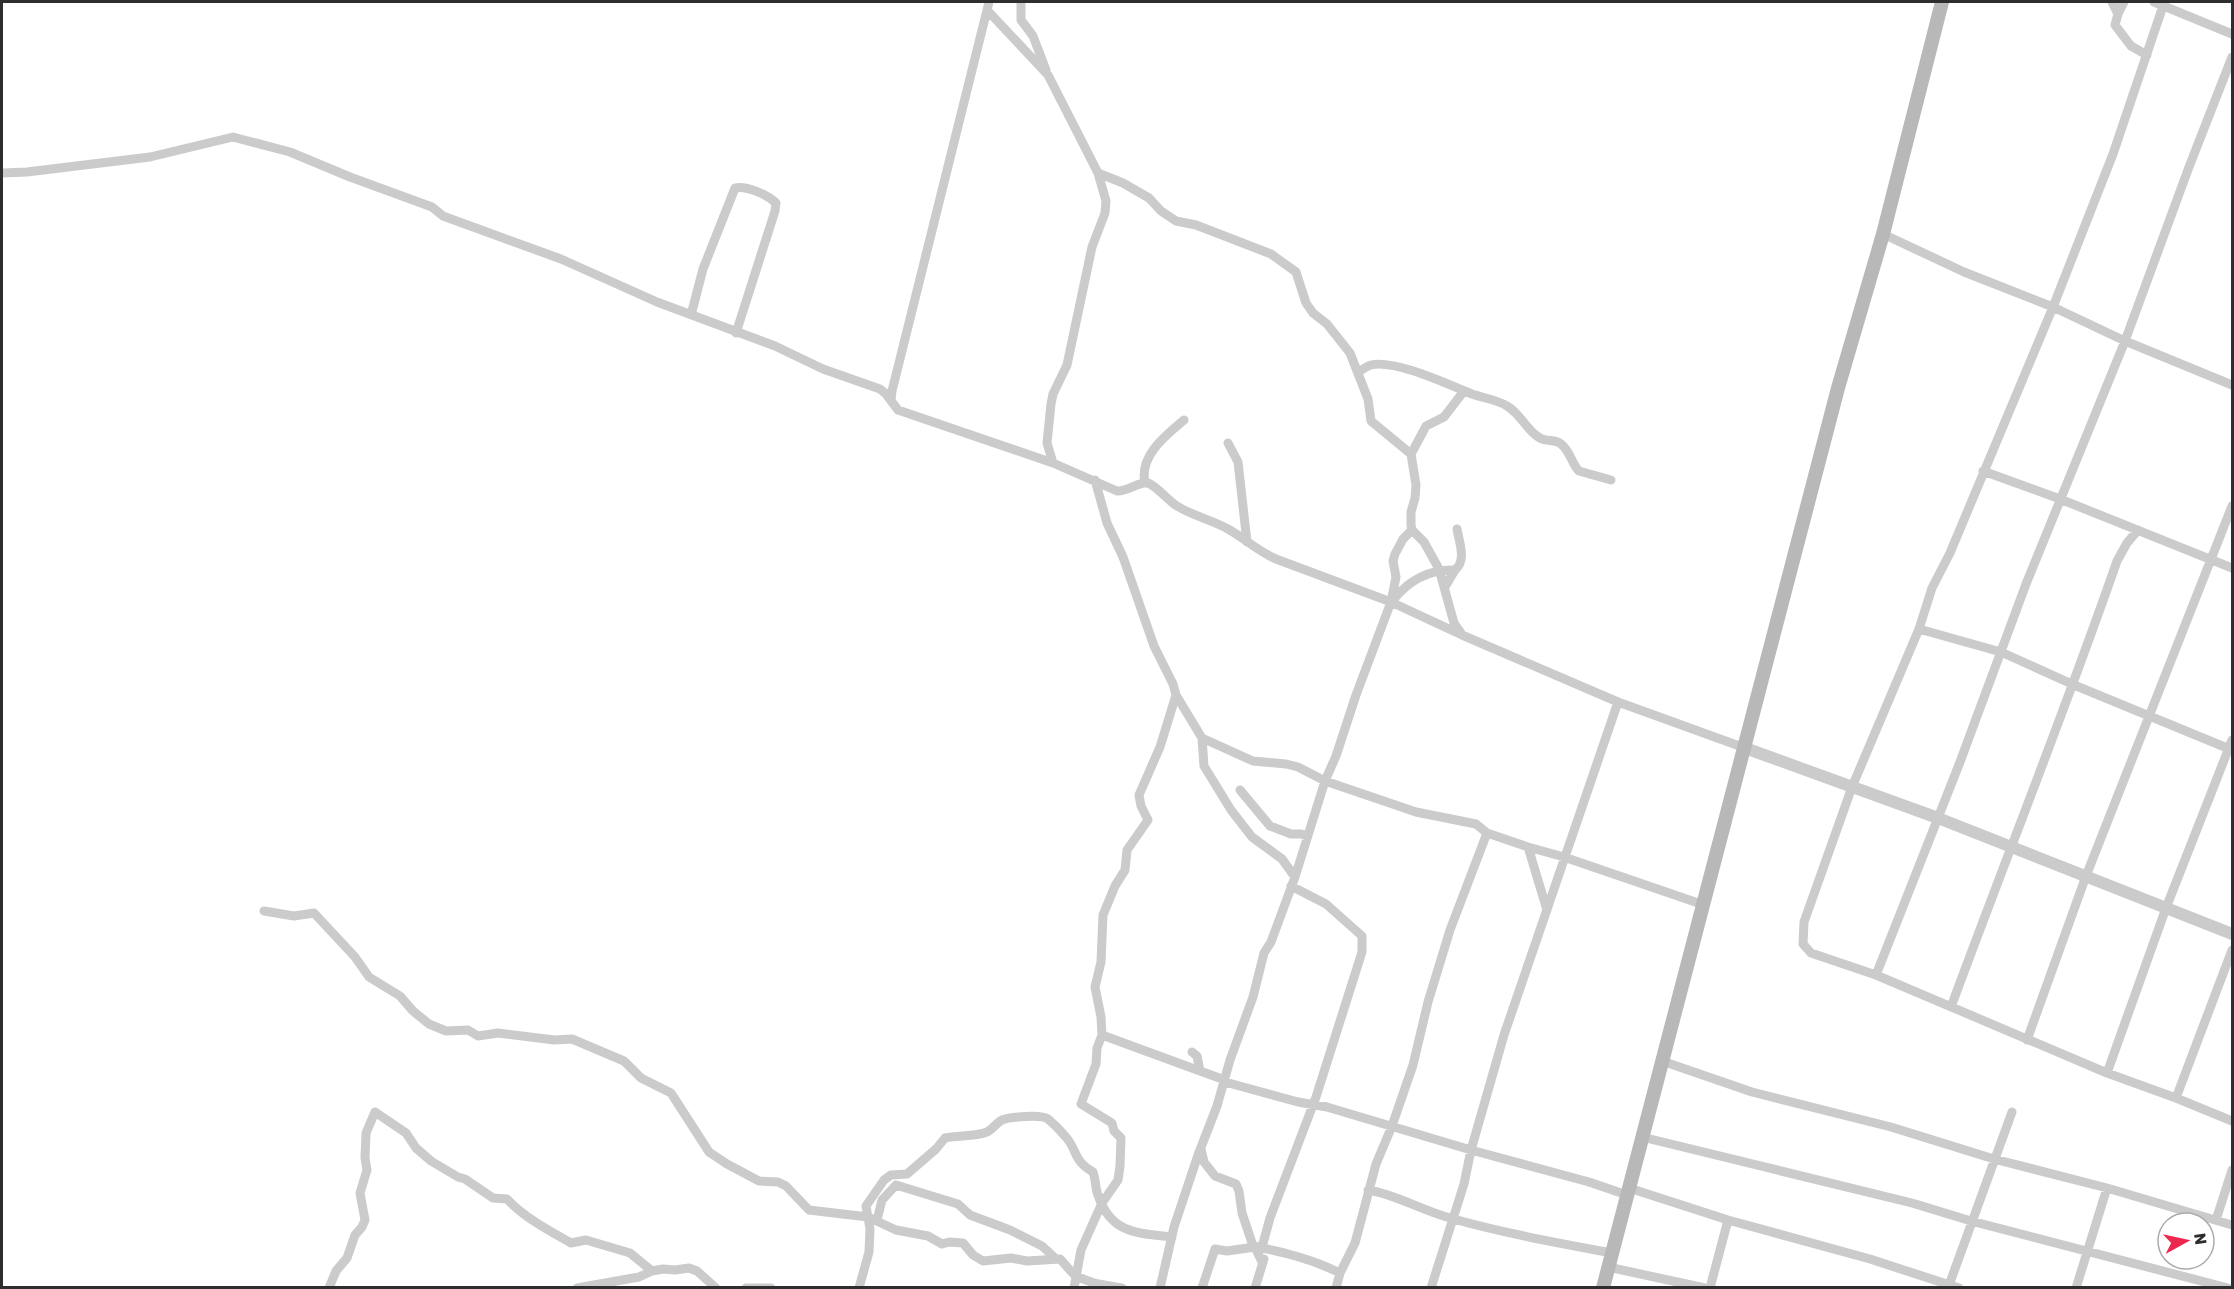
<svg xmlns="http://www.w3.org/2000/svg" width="2234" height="1289" font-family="Rubik,sans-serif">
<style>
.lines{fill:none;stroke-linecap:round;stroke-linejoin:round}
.minor{stroke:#cbcbcb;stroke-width:9}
.tertiary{stroke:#cbcbcb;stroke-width:12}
.secondary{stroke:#b8b8b8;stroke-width:14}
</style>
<rect width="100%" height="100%" fill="#fff"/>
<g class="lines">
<path class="minor" d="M1021,2V20L1033,36L1046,70
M2112,2L2118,14L2115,25L2131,46L2147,55
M2154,2L2232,34
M2163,6L2113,154L2053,307L1950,553L1932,588L1919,629L1852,787L1804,922L1803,944L1811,953L1876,975L2107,1073L2176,1098L2232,1121
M987,10L1048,75L1098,173L1106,201L1105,213L1092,247L1067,365L1053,394L1051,404L1047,443L1053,463
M2118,14L2124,2
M2,173L27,172L150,157L233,137L290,152L350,177L432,207L443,216L561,259L657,302L775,346L823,369L880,389L886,394L898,410L1053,463L1117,491C1127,492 1140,481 1148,483C1158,487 1167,500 1177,506C1193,516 1212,520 1228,529C1246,539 1257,551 1276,559L1391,602L1462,635L1618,702L1745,748
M1098,173L1123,183L1149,198L1161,211L1176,221L1196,225L1271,254L1296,272L1306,303L1313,313L1327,324L1350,353L1368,399L1371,421L1411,454L1416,485L1415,498L1411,512V525L1412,530L1424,542L1439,569L1454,623L1461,633
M1883,234L1964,272L2053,307L2125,341L2232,385
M691,315L703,269L735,188C746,185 768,195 776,203L775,211L736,333
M1358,372C1362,370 1367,366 1371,365C1395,359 1449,385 1472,394C1483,398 1498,400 1507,406C1521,414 1526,430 1540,438C1547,442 1555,439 1561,444C1571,452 1571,463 1579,471L1611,480
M891,400L892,391L989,2
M1228,443L1238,462L1247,542
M1411,454L1426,426L1444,417L1464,391
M1983,471L2060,499L2232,568
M1095,480L1107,523L1123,557L1154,646L1173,684L1176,695L1202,738L1253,761L1286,764L1298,767L1325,781L1416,812L1476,824L1487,833L1528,847L1564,857L1704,905
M1145,483C1139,456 1165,436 1184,420
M1455,570C1467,560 1459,542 1457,529
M1393,600C1409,580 1429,569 1455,570L1445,587
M1919,629L2001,652L2074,685L2232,750
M1202,738L1204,766L1231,810L1252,837L1282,859L1295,877
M1240,790L1270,826L1291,834H1301L1307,836
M1528,847L1547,910
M264,911L294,916L314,913L355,957L369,977L400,996L413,1011L429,1024L446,1031L468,1030L478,1036L498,1033L554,1040L572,1039L624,1061L641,1078L671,1093L709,1152L727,1164L759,1181L778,1182L786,1186L809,1210L868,1217L896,1230L928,1236L942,1244L949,1242L963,1243L973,1255L983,1261L1011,1258L1027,1261L1060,1259C1065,1264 1069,1270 1074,1274C1089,1284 1106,1285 1122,1288
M1876,975L1960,762L2026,584L2125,341L2189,167L2232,57
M1951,1007C2006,858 2065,711 2117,561L2127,543L2138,530
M1102,1035L1200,1071
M2027,1040L2086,876L2232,506
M1192,1052L1197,1056L1200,1071L1225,1080
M1662,1061L1752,1092L1891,1127L1994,1159L2107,1188L2232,1225
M2107,1073L2166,908L2232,740
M1225,1082L1298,1102L1327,1107L1471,1150L1589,1182L1627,1195
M2176,1098L2232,950
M1642,1137L1912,1203L1971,1221L2228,1288
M1201,1149L1204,1162L1215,1176L1236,1184L1239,1191L1242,1213L1253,1246C1283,1252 1312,1259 1340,1273
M1629,1188L1728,1220L1870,1259L1959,1288
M1368,1190C1395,1194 1423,1211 1450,1218C1503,1233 1558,1243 1612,1253
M877,1220L882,1200L896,1185L958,1204L970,1215L1010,1230L1042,1246L1055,1258
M2216,1220L2232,1170
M1262,1247L1270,1218L1316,1097L1362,952V936L1326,904L1291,886
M1608,1267L1705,1288
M329,1288L336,1271L347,1258L355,1235L362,1227L365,1220L360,1193L367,1170L365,1158L366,1133L375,1112L406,1133L416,1148L431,1161L458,1177L465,1179L493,1198L507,1199C525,1218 548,1230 571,1243L586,1240L630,1253L652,1271
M577,1288L639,1277L652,1271L663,1269L675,1270L689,1268L697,1271L716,1288
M746,1288H771
M859,1288L869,1252L870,1229L866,1206L884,1180L891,1175L907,1174L936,1149L945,1138C959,1135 974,1137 987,1132C993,1129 996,1123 1002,1120C1010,1117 1041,1114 1048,1119C1054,1124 1060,1130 1065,1136C1078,1150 1072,1160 1093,1172C1096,1180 1095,1188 1098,1195C1111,1234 1137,1233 1172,1237
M1074,1288L1081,1250L1102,1203L1118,1180L1120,1166L1121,1138L1114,1131L1112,1123L1081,1104L1096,1064L1097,1048L1102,1035L1101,1017L1095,987L1101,962L1103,915L1115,886L1125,870L1127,850L1148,820L1141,806L1139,795L1160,747L1176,695
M1160,1288L1174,1227L1198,1155L1217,1106L1230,1060L1253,997L1264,953L1271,942L1295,877L1325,781L1336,756L1356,695L1391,602L1396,577L1393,561L1395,554L1403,539L1412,530
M1202,1288L1215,1249L1227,1251L1255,1247L1262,1262
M1255,1288L1264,1259
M1336,1288L1340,1273L1355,1243L1376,1164L1392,1126L1413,1065L1428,1002L1450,930L1487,833
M1431,1288L1464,1184L1471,1150L1504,1035L1618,702
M1710,1288L1728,1220
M1948,1288L2012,1112
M2076,1288L2107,1188"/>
<path class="tertiary" d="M1745,748L1938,818L2232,934"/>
<path class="secondary" d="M1603,1288L1838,388L1883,234L1942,2"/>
</g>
<rect width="2234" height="1289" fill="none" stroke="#2e2e2e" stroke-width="6"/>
<g transform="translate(2186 1241) rotate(82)"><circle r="28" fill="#ffffff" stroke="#ababab" stroke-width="1.5"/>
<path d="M0-4.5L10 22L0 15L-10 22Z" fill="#ee274f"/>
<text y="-9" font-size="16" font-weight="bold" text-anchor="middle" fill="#2e2e2e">N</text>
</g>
</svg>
